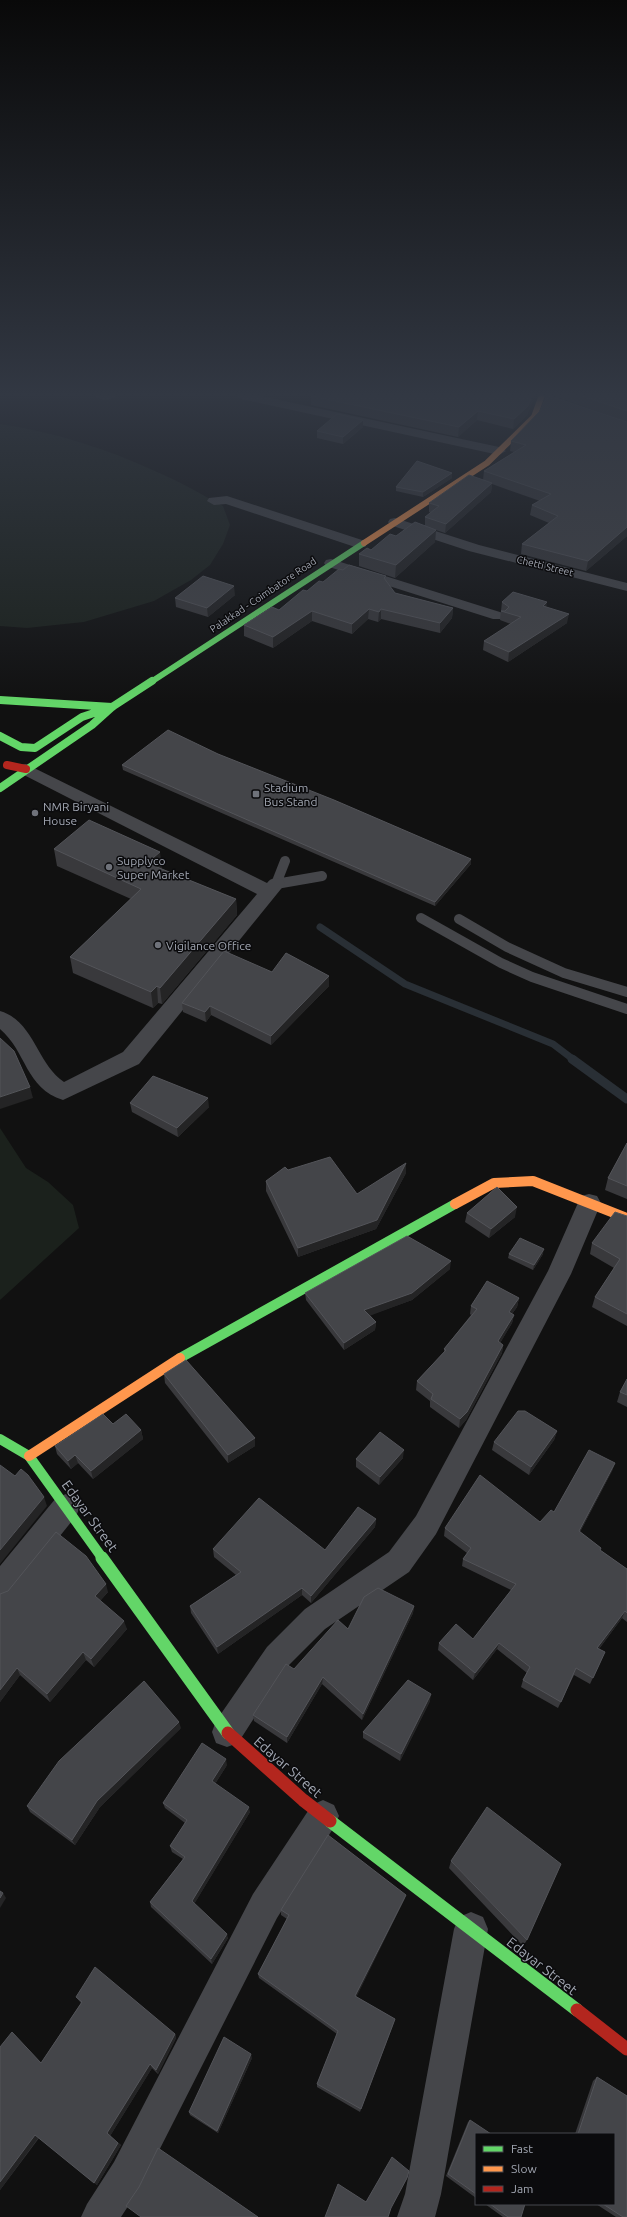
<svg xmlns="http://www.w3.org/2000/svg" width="627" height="2217" font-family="Ubuntu,sans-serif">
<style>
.green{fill:#1b211c}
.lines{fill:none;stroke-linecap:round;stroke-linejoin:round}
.stream-far1{stroke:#292f35;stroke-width:7}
.stream{stroke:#292f35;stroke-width:9}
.lane{stroke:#45464a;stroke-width:10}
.street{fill:#45464a;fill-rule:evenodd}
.fast-far3{stroke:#63d668;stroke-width:6}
.fast-far2{stroke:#63d668;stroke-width:8}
.fast-far1{stroke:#63d668;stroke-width:10}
.fast{stroke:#63d668;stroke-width:13}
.slow-far1{stroke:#ff974d;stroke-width:6}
.slow{stroke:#ff974d;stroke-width:10}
.jam-far1{stroke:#b3261e;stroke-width:8}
.jam{stroke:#b3261e;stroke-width:13}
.wall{fill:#39393c}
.shaded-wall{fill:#242425}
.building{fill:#444549;stroke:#535459}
.poi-dot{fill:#6f727a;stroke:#0b0b0d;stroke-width:1.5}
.labels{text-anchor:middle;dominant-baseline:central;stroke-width:3;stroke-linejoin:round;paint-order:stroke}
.far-street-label{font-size:10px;fill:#a2a7b2;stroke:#0b0b0d}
.poi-label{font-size:12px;fill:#a2a7b2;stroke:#0b0b0d;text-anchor:start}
.near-street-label{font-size:14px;fill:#a2a7b2;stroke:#0b0b0d}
</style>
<rect width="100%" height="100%" fill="#111"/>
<path class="green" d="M0,424C54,432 105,448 155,471C179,481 201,494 223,506L230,525L223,544L210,565L191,580L154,601L84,622L27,628L0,626Z
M0,1128L26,1168L48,1182L73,1205L79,1228L0,1300Z"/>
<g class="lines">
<path class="stream-far1" d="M320,927L405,984L553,1044L574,1060"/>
<path class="stream" d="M572,1059L627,1099"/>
<path class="lane" d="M276,884L322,876
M276,884L285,861
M421,918L501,963L532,977L627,1009
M459,919L507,947L564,973L627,992"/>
<path class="street" d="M94,395H117C112,401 99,401 94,395Z
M235,395H256L499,447L506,451L499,455L241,399Z
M227,496L365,541L367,544L365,547H355L226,504L214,505L207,501L209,498Z
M395,518L479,545L627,583V591L469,551L390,525L388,522L390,519Z
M331,559L503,613L506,616L503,619H493L326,566L324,563L326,560Z
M26,764L267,883C271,877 276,878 283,880L285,884L139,1064L63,1100C25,1088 27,1052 0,1029V1011C34,1021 37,1064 64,1082L123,1052L257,894L20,773L17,769L20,765Z
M589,1194L597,1196L601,1203L571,1274L436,1534L409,1572L325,1629L287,1667L238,1743L227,1747L216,1743L212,1732L216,1721L267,1647L305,1609L389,1552L416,1516L548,1271L581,1196Z
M66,1494L76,1498L80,1507L76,1516L10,1598L0,1602V1566L56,1498Z
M323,1800L334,1805L339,1816L334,1827L277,1918L140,2188L121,2217H81L87,2204L114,2162L253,1894L312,1805Z
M471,1912L483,1917L488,1929L441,2194L435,2217H397L405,2194L454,1929L459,1917Z"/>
<path class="fast-far3" d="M151,682L364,543"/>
<path class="fast-far2" d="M0,700L112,707
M0,736L21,747L35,748L82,717L112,707
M0,788L92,725L112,707L152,681"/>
<path class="fast-far1" d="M180,1358L455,1204
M0,1439L29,1456L103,1559"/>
<path class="fast" d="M102,1558L228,1733
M330,1821L577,2010"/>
<path class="slow-far1" d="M364,543L487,463L534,417L542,395"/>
<path class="slow" d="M455,1204L494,1183L533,1181L627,1218
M29,1456L180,1358"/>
<path class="jam-far1" d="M7,765L26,769"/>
<path class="jam" d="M228,1733L303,1800L330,1821
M577,2010L627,2049"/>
</g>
<path class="wall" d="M313,395H535L527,415L513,429L477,420L458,437L311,405V396Z
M551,395H627V422Z
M363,420V427L343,444L317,438V431Z
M627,422V536L586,571L521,554L522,544L549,523L530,515L532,505L540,501L492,484L491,492L445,533L436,530L435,542L395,578L359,566V554L371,550L396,536L425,526V517L431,513L429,512V503L483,480L484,471L514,452L510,451L511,441Z
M452,473V478L423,497L396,491V487Z
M385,580L395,593L453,608L452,618L440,633L381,619L378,622L368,619L352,634L312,621L273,648L244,636V625L279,610L307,591L323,582Z
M235,595L208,617L176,607L175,598Z
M502,602L546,608L567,623L508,662L483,650L484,641L511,624L500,620Z
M218,754L471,864L435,906L123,770L122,765Z
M54,849L162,868L161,869L236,899L237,915L162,1004L158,1003L153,1008L73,973L70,957L131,899L57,866Z
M272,972L329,976V986L271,1045L211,1015L206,1022L183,1012L182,1003Z
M130,1103L209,1107L178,1137L132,1112Z
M627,1143V1199L605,1190L608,1178Z
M288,1170L357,1194L406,1173L376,1229L298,1257L266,1191V1181Z
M467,1213L515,1217L489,1238L465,1222Z
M627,1216V1326L592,1307L595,1297L614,1268L590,1254L592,1243Z
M509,1254H543L533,1270L508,1258Z
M450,1269L412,1300L370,1315L376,1322L375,1330L344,1350L306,1300L305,1293Z
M519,1298L517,1307L512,1314L514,1315L512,1323L500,1343L503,1345L502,1353L466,1420L459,1428L430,1407V1401L416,1390L417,1381L444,1352V1349L471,1315L470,1314L471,1306Z
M164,1374L255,1446L228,1463L165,1383Z
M627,1379V1407L617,1402L620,1392Z
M113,1424L141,1430L143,1439L93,1479L78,1463L71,1469L57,1454L55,1446Z
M557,1431L554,1440L529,1475L492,1450L494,1442Z
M403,1458L379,1485L356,1467V1459Z
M615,1463L612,1471L580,1532L601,1548L600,1550L627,1569V1622L622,1618L599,1649L605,1652L590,1684L574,1675L558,1708L521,1687L523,1680L527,1673L497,1649L473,1680L438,1650L439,1643L473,1639L511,1590L462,1566L463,1559L467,1553L444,1536L445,1528L540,1522L554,1512Z
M376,1519L375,1527L311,1603L302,1595L218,1654L191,1613L190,1606L236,1575L214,1557L213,1549L325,1550Z
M108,1592L100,1601L127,1629L94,1667L86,1660L50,1702L20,1675L0,1702V1594Z
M414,1606L413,1613L362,1720L322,1684L287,1743L254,1721L253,1715L294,1669L348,1629Z
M430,1701L400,1761L363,1738V1732Z
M181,1728L100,1807L75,1845L30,1812L27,1806Z
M227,1765L215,1784L250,1812L194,1904L228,1938L212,1964L151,1907L150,1902L183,1859L172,1852L170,1846L185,1823L165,1808L163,1803Z
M451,1861L527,1940L523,1946L449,1868Z
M406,1895L404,1900L356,1997L395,2019L360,2112L317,2087V2084L337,2034L259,1978L258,1974L287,1919L281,1915V1910Z
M76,1997L175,2034L176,2038L158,2074L152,2068L110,2136L121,2145L97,2185L39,2138L0,2190V2047L41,2063L81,2003Z
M252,2058L218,2133L190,2115L189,2112Z
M597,2077L627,2096V2217H616L596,2204H614V2134H575L593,2081Z
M470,2120L476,2134V2198L446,2176L468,2122Z
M485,2204H525L521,2217H503Z"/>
<path class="shaded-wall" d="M532,395H535L527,415L513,429L514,419Z
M478,411L477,420L458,437L459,427Z
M363,420V427L343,444V437Z
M452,473V478L423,497V492Z
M492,483L491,492L445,533L446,524Z
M627,527V536L586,571L588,561Z
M436,530L435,542L395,578L396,565Z
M234,586L235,595L208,617L207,608Z
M547,602L546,611L543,606Z
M453,608L452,618L440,633V623Z
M369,609L368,619L352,634V624Z
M381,609V619L378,622L379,612Z
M312,611V621L273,648V637Z
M569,614L567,623L508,662L509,652Z
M160,852L162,868L149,879L147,863Z
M471,859V864L435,906V902Z
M236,899L237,915L162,1004L160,988Z
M329,976V986L271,1045V1036Z
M157,986L158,1003L153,1008L151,992Z
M210,1006L211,1015L206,1022L205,1012Z
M30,1087L33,1098L0,1109V1097Z
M208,1098L209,1107L178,1137L177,1128Z
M406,1163V1173L376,1229L298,1257V1248Z
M517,1207L515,1217L489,1238L491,1229Z
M544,1249L543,1254L533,1270L534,1265Z
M451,1261L450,1269L412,1300L364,1318V1310Z
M519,1298L517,1307L507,1321L509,1312Z
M514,1315L512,1323L496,1350L498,1341Z
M376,1322L375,1330L344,1350V1343Z
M503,1345L502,1353L466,1420L459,1428L460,1419Z
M141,1430L143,1439L93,1479L91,1471Z
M557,1431L554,1440L529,1475L531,1467Z
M255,1438V1446L228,1463V1455Z
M404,1450L403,1458L379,1485L380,1477Z
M75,1455L78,1463L71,1469L68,1461Z
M615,1463L612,1471L576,1539L579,1531Z
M44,1497L47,1506L0,1564V1550Z
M376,1519L375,1527L311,1603V1596Z
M106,1584L108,1592L97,1604L95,1596Z
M302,1588V1595L218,1654L217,1647Z
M414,1606L413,1613L362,1720L363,1714Z
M625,1611L622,1618L594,1655L597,1648Z
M124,1621L127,1629L94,1667L91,1659Z
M499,1643L497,1649L473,1680L475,1673Z
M83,1652L86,1660L50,1702L47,1694Z
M17,1668L20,1675L0,1702V1690Z
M323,1677L322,1684L287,1743V1737Z
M431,1694L430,1701L400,1761L401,1754Z
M179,1722L181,1728L100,1807L75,1845L72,1840L97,1801Z
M226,1759L227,1765L213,1787L212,1781Z
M249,1807L250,1812L193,1906L192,1901Z
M3,1893L6,1898L0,1908V1898Z
M406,1895L404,1900L355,2000V1996Z
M227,1934L228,1938L212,1964L211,1959Z
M395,2019L394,2023L360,2112L361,2109Z
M175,2034L176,2038L158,2074L156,2070Z
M251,2054L252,2058L218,2133L217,2131Z
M150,2064L152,2068L110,2136L107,2133Z
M35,2135L39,2137L0,2190V2182Z
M118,2143L121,2145L97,2185L94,2183Z"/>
<path class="building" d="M313,395H532L528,406L514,419L478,411L459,427L311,396Z
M547,395L627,422V527L588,561L522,544L558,516L532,505L551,494L484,471L526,445L511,441L540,411Z
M579,395H627V411Z
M337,414L363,420L343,437L317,431Z
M417,461L452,473L423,492L396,487Z
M469,475L492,483L446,524L425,517L439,506L429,503Z
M415,522L436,530L396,565L359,554L367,548L371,550L390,534L396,536Z
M349,565L386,576L384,578L395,593L453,608L440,623L381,609L379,612L369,609L352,624L312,611L273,637L244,625L272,607L279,610L303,590L307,591L319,581L323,582L339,569L343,570Z
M203,576L234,586L207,608L175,598Z
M513,592L547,602L543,606L569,614L509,652L484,641L521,617L501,611H505L509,607L502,602Z
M168,730L218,754L334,800L471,859L435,902L122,765Z
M89,820L160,852L147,863L236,899L160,988L157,986L151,992L70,957L141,889L54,849Z
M224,951L272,972L286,953L329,976L271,1036L210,1006L205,1012L182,1003Z
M0,1038L14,1051L30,1087L0,1097Z
M153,1076L208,1098L177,1128L130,1103Z
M627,1143V1186L608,1178Z
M330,1157L357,1194L406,1163L377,1220L298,1248L266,1181L285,1167L288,1170Z
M497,1187L517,1207L491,1229L467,1213Z
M615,1212L627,1216V1314L595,1297L620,1259L592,1243Z
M407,1236L451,1261L412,1293L364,1310L376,1322L344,1343L305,1293Z
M520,1238L544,1249L534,1265L509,1254Z
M487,1281L519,1298L509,1312L514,1315L498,1341L503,1345L467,1412L460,1419L431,1399L433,1394L417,1381L446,1350L444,1349L477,1309L471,1306Z
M186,1360L255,1438L228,1455L164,1374Z
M627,1379V1395L620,1392Z
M518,1411H525L557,1431L531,1467L494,1442Z
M103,1414L113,1424L126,1414L141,1430L91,1471L75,1455L68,1461L55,1446Z
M380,1432L404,1450L380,1477L356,1459Z
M589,1450L615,1463L579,1531L601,1548L600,1550L627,1569V1613L625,1611L597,1648L605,1652L593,1678L576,1668L561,1702L523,1680L530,1667L499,1643L475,1673L439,1643L456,1624L473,1639L516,1584L463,1559L471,1548L445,1528L480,1475L540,1522L551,1510L554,1512Z
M0,1465L15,1476L21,1469L28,1475L44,1497L0,1550Z
M259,1498L325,1550L358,1507L376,1519L311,1596L302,1588L217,1647L190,1606L241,1572L213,1549Z
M56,1532L86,1556L106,1584L95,1596L124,1621L91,1659L83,1652L47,1694L17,1668L0,1690V1594L8,1591Z
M378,1588L414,1606L363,1714L323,1677L287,1737L253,1715L286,1664L294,1669L338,1620L348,1629L364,1597Z
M408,1680L431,1694L401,1754L363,1732Z
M144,1681L179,1722L97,1801L72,1840L27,1806L59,1761Z
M202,1743L226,1759L212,1781L249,1807L192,1901L227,1934L211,1959L150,1902L185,1857L170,1846L187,1820L163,1803Z
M487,1807L561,1864L527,1940L451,1861Z
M328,1835L406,1895L355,1996L395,2019L361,2109L317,2084L338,2031L258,1974L289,1915L281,1910L284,1905Z
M0,1891L3,1893L0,1898Z
M95,1967L175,2034L156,2070L150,2064L107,2133L118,2143L94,2183L35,2135L0,2182V2047L12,2032L41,2063L82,2002L76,1997Z
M224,2037L251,2054L217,2131L189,2112Z
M597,2077L627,2096V2217H623L603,2204H614V2134H578Z
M470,2120L491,2134H476V2194L448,2174Z
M158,2148L258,2217H141L126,2206L139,2187Z
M392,2157L409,2171L407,2178L391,2208L388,2217H325L338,2184L366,2202Z
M490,2204H525L521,2217H508Z"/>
<linearGradient id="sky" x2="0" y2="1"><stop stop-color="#090909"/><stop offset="0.56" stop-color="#323843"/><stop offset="1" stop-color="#323843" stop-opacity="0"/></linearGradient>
<rect width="627" height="705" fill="url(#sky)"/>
<g class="poi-dot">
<rect x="252" y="790" width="8" height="8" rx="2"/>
<circle cx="35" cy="813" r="4"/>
<circle cx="109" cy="867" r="4"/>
<circle cx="158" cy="945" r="4"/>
</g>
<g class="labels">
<g class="far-street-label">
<text transform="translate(545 566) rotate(14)">Chetti Street</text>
<text transform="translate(263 595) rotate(-34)">Palakkad - Coimbatore Road</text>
</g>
<g class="poi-label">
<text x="264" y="787">Stadium<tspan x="264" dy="14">Bus Stand</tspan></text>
<text x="43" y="806">NMR Biryani<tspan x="43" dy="14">House</tspan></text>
<text x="117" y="860">Supplyco<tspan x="117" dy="14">Super Market</tspan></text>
<text x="166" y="945">Vigilance Office</text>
</g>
<g class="near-street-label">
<text transform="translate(90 1516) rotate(54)">Edayar Street</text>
<text transform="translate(288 1767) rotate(41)">Edayar Street</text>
<text transform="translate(542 1966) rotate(38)">Edayar Street</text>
</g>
</g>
<rect x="475" y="2133" width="140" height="72" fill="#0b0b0d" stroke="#47494f"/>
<rect x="483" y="2146" width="20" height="6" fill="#63d668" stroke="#47494f"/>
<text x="511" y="2153" font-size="12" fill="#a2a7b2">Fast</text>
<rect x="483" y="2166" width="20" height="6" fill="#ff974d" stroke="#47494f"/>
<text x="511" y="2173" font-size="12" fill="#a2a7b2">Slow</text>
<rect x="483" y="2186" width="20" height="6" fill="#b3261e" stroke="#47494f"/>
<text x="511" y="2193" font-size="12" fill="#a2a7b2">Jam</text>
</svg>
